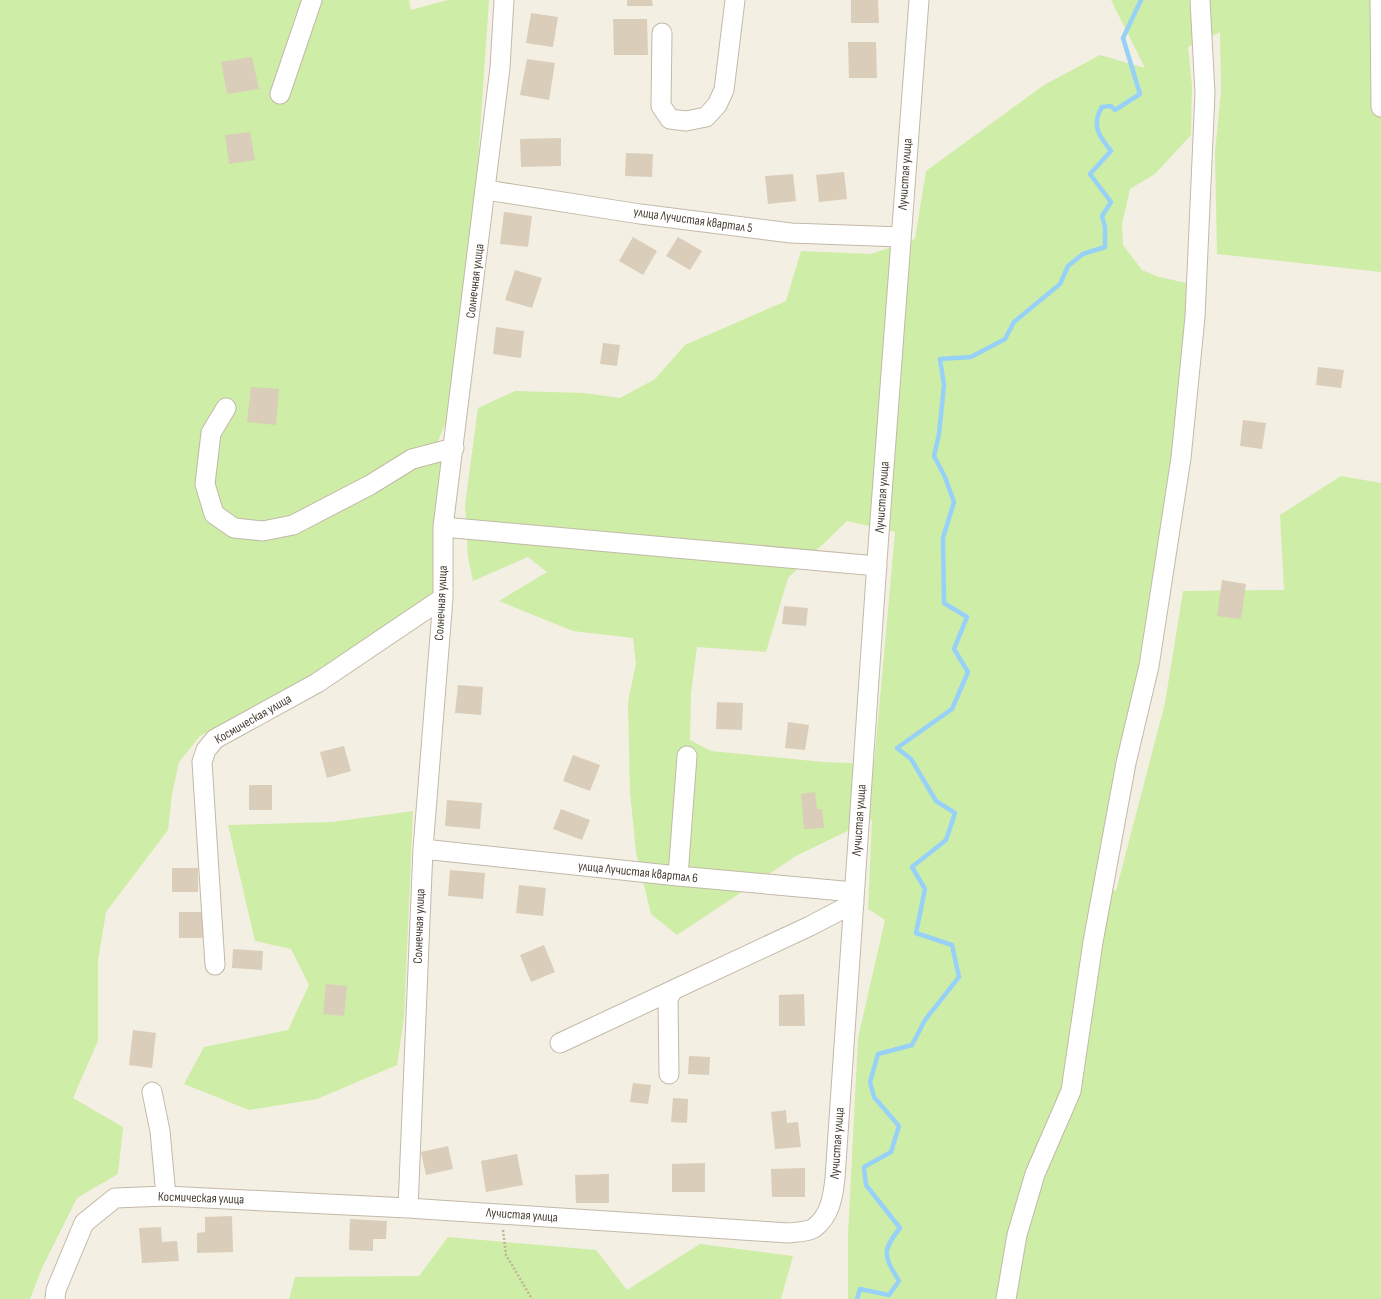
<svg xmlns="http://www.w3.org/2000/svg" width="1381" height="1299" font-family="'Sofia Sans Condensed',sans-serif">
<style>
.green{fill:#ceeda7;fill-rule:evenodd}
.lines{fill:none;stroke-linecap:round;stroke-linejoin:round}
.stream{stroke:#98d1f8;stroke-width:4.5}
.building{fill:#dacdba}
.minor-casing{stroke:#c3b9a8;stroke-width:21}
.path{stroke:#c4b394;stroke-width:2.5;stroke-dasharray:2 2;stroke-linecap:butt}
.minor{stroke:#fff;stroke-width:19}
.labels{text-anchor:middle;dominant-baseline:central;stroke-width:4;stroke-linejoin:round;paint-order:stroke}
.street-label{font-size:13px;fill:#463e33;stroke:#fff}
</style>
<rect width="100%" height="100%" fill="#f4efe3"/>
<path class="green" d="M0,0H409L411,10L448,0H489L477,176L451,410L438,441L448,455L435,596L335,661L200,736L179,762L172,794L168,830L106,912L98,961V1041L73,1098L123,1127L118,1174L77,1198L42,1268L30,1299H0Z
M1111,0H1381V272L1217,254L1215,152L1221,91L1220,32L1188,47L1192,86L1191,135L1155,174L1130,189L1122,224L1123,245L1142,270L1159,277L1191,284V320L1143,665L1098,881L1116,891L1165,703L1183,591L1284,590L1280,515L1341,476L1381,483V1299H848V1235L858,1038L885,920L868,909L872,819L796,856L677,935L651,914L636,852L630,792L628,702L636,664L633,638L573,631L499,601L547,572L528,557L473,581L468,557L465,505L478,408L515,391L584,393L620,398L655,379L685,345L786,301L801,251L871,254L915,239L926,171L1044,85L1100,55L1145,68ZM847,521L895,532L874,764L823,762L711,751L690,740L691,693L697,647L766,652L788,578Z
M413,811L404,1018L397,1065L317,1099L249,1110L184,1084L204,1047L288,1030L309,985L291,949L255,941L228,825L332,822Z
M448,1237L596,1250L627,1290L700,1244L793,1256L781,1299H289L295,1277L419,1276Z"/>
<g class="lines">
<path class="stream" d="M857,1299L860,1289L889,1295L899,1281C884,1256 881,1252 900,1228L866,1185L864,1167L891,1152L899,1126L874,1097L870,1082L878,1054L912,1045L925,1020L959,977L952,945L916,933L925,889L912,867L946,840L955,813L936,801L911,759L897,748L952,709L968,672L954,649L967,617L944,603L943,538L954,502L945,477L934,456L939,434L944,385L940,359L971,357L1005,339L1014,322L1060,284L1068,266L1083,254L1105,247V227L1102,216L1111,202L1090,174L1111,151C1099,136 1091,125 1102,107L1111,106L1115,110L1140,94L1123,38L1141,0"/>
</g>
<path class="building" d="M627,0H652L653,6H627Z
M851,0H878L879,23H851Z
M531,13L558,17L553,47L526,43Z
M613,19H647L648,55H614Z
M848,42H876L877,78H849Z
M252,57L259,89L227,94L221,62Z
M527,59L555,63L549,100L520,95Z
M250,132L255,160L229,164L225,135Z
M561,138V166L521,167L520,139Z
M626,153L653,154L652,177L625,176Z
M844,172L847,199L819,202L816,175Z
M793,174L796,201L768,204L765,176Z
M504,212L532,216L528,247L500,244Z
M633,237L657,251L643,275L619,261Z
M678,237L702,251L690,270L666,256Z
M515,270L542,278L532,308L505,300Z
M496,327L524,331L521,358L493,354Z
M603,343L620,345L617,366L600,364Z
M1318,367L1344,370L1341,388L1316,385Z
M251,387L279,389L276,425L247,422Z
M1243,420L1266,423L1262,449L1240,446Z
M1222,580L1246,584L1241,619L1217,616Z
M784,606L808,608L806,626L782,624Z
M458,685L483,687L481,715L455,713Z
M717,702L743,703L742,730L716,729Z
M788,722L809,725L805,750L785,748Z
M344,746L351,771L327,778L320,752Z
M573,755L600,765L590,791L563,781Z
M249,785H272V810H249Z
M815,792L817,809H822L824,828L804,829L801,794Z
M447,800L482,803L480,829L445,826Z
M561,809L590,820L582,840L553,829Z
M172,868H198V892H172Z
M450,870L485,873L483,899L448,896Z
M519,885L546,888L543,916L516,913Z
M179,912H203V938H179Z
M544,945L555,972L531,982L520,955Z
M233,949L263,951L262,970L232,968Z
M326,984L347,986L344,1016L323,1014Z
M804,994L805,1026H779V995Z
M133,1030L156,1033L152,1068L129,1065Z
M689,1056L710,1057L709,1075L688,1074Z
M633,1083L651,1085L648,1104L630,1102Z
M673,1098L688,1099L687,1123L671,1122Z
M786,1110L787,1123L798,1122L801,1147L775,1149L771,1112Z
M448,1146L453,1169L426,1175L421,1152Z
M517,1154L523,1185L486,1192L481,1161Z
M705,1163V1192H672V1164Z
M805,1168V1197H772L771,1169Z
M609,1174V1203H576L575,1175Z
M232,1216L233,1252L197,1253V1233L205,1232V1217Z
M350,1219L387,1221L386,1239H373V1251L349,1250Z
M161,1227L162,1242L177,1241L179,1261L142,1263L139,1228Z"/>
<g class="lines">
<g class="minor-casing">
<path id="minor" d="M1380,0L1381,107
M662,33L661,106L670,119L686,121L706,117L717,105L724,90L735,0
M280,94L312,0
M486,190L640,214L791,233L901,237
M226,408L211,433L205,484L214,514L234,528L263,531L293,525L370,485L412,459L454,448
M443,527L877,566
M423,849L678,876L854,892
M678,876L687,756
M215,965L202,762L206,750L215,739L317,683L443,598
M560,1043L673,990
M669,1074L668,999L673,990L810,926L854,903
M152,1092L160,1131L166,1196
M408,1208L423,849L443,598V527L500,68L504,0
M55,1299L56,1290L84,1223L115,1198L166,1196L408,1208L789,1233C796,1232 808,1232 814,1228C830,1216 833,1197 835,1178L878,547L919,0
M1006,1299L1017,1235L1035,1174L1071,1091L1093,942L1126,763L1149,666L1181,458L1195,317L1205,93L1200,0"/>
</g>
<path class="path" d="M503,1230L506,1255L532,1299"/>
<use href="#minor" class="minor"/>
</g>
<g class="labels">
<g class="street-label">
<text transform="translate(905 174) rotate(-86)">Лучистая улица</text>
<text transform="translate(693 220) rotate(8)">улица Лучистая квартал 5</text>
<text transform="translate(475 281) rotate(-83)">Солнечная улица</text>
<text transform="translate(882 497) rotate(-86)">Лучистая улица</text>
<text transform="translate(441 603) rotate(-87)">Солнечная улица</text>
<text transform="translate(253 719) rotate(-30)">Космическая улица</text>
<text transform="translate(859 820) rotate(-86)">Лучистая улица</text>
<text transform="translate(638 872) rotate(6)">улица Лучистая квартал 6</text>
<text transform="translate(419 926) rotate(-88)">Солнечная улица</text>
<text transform="translate(837 1143) rotate(-86)">Лучистая улица</text>
<text transform="translate(201 1198) rotate(2)">Космическая улица</text>
<text transform="translate(522 1215) rotate(4)">Лучистая улица</text>
</g>
</g>
</svg>
